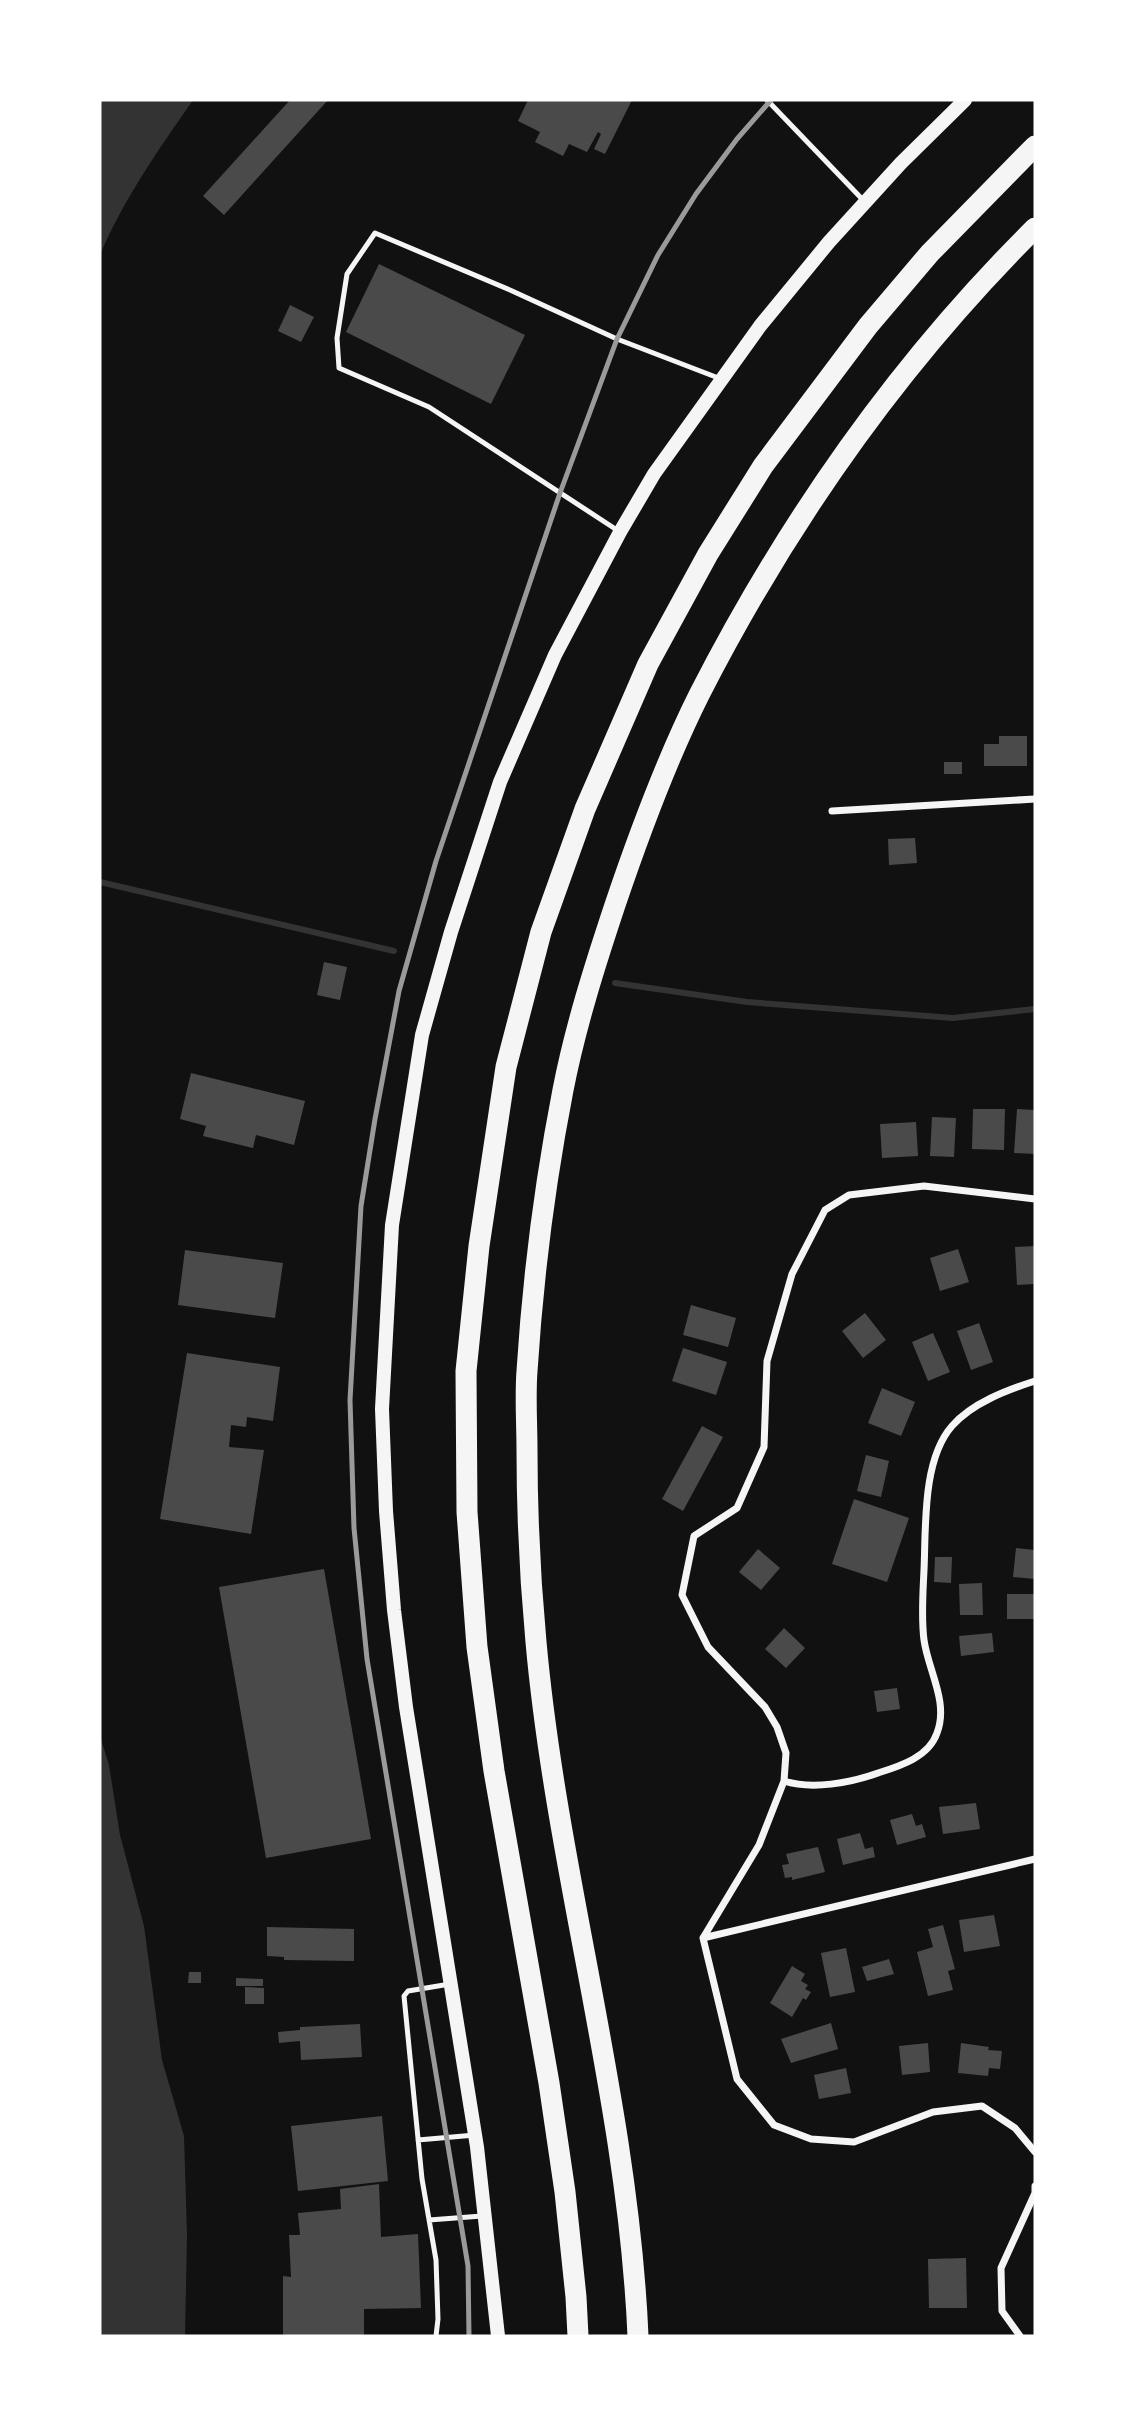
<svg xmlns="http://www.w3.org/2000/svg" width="1135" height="2436" font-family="'Source Sans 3',sans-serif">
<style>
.water{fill:#333}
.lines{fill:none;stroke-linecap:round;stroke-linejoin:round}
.stream{stroke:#333;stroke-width:6}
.building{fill:#4a4a4a}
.service{stroke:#f5f5f5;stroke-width:5}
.minor{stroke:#f5f5f5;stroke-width:7}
.secondary{stroke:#f5f5f5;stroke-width:14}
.motorway{stroke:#f5f5f5;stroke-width:21}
.rail{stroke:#9a9a9a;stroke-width:5}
</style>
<rect width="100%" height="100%" fill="#111"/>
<path class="water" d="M100,100H193C159,149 123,200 100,255Z
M100,1736L109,1765L120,1835L144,1926L162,2060L184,2136L187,2235L185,2336H100Z"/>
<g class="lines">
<path class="stream" d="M100,882L394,951
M615,983L747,1002L953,1018L1035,1009"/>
</g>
<path class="building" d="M290,100H328L224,215L203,196Z
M528,100H632L605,154L594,149L601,134L598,132L587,152L569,144L563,156L535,142L540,132L518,121Z
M379,264L525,335L491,404L346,332Z
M290,305L314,317L301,342L278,331Z
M999,736H1027V766H984V744H999Z
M944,762H962V774H944Z
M915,838L917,863L889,865L888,839Z
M324,962L347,967L340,1000L317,995Z
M191,1073L305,1101L294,1145L256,1135L253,1148L203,1136L206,1126L180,1119Z
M973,1109H1005L1004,1150L972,1149Z
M1017,1109L1035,1110V1154L1014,1153Z
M932,1117L956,1118L954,1157L930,1156Z
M916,1122L918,1156L882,1158L880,1124Z
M1035,1246V1284L1017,1285L1015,1247Z
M958,1249L969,1282L940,1291L930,1258Z
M185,1250L283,1263L275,1318L178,1305Z
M691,1305L736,1318L728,1347L683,1335Z
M865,1313L886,1340L863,1358L842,1331Z
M979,1323L993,1362L971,1370L957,1331Z
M933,1333L950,1372L928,1381L912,1342Z
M683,1348L727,1362L716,1395L672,1381Z
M187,1353L280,1367L273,1421L247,1417L246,1427L231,1425L229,1447L264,1450L251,1534L160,1519Z
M882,1388L915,1402L901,1436L868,1423Z
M702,1426L723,1437L683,1511L662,1499Z
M866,1455L889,1461L881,1497L857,1491Z
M854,1499L909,1518L887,1582L832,1564Z
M1016,1548L1035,1550V1579L1013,1577Z
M758,1549L780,1568L761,1590L739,1572Z
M935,1557H952L951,1583L934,1582Z
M324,1569L371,1839L266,1858L219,1587Z
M982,1583L983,1615H960L959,1584Z
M1007,1594H1035V1619H1007Z
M784,1628L805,1648L786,1668L765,1649Z
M992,1633L994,1652L961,1656L959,1636Z
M897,1688L900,1709L877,1712L874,1691Z
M976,1803L980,1829L943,1834L939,1807Z
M912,1814L916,1826L922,1824L926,1837L897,1845L890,1820Z
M860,1833L865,1849L873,1847L875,1857L843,1865L837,1839Z
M818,1847L825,1872L792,1880V1877L785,1878L782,1865L789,1864L786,1854Z
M994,1915L1000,1946L964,1952L959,1920Z
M943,1925L955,1969L948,1971L953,1990L928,1996L917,1952L933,1947L928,1929Z
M267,1927L354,1929V1961L284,1960V1957L267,1956Z
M846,1948L855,1992L830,1997L821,1953Z
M889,1959L894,1974L867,1981L862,1967Z
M792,1966L805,1974L801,1981L808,1985L805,1989L811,1992L806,2000L803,1998L792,2017L770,2003Z
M189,1972H201V1983H188Z
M236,1978L263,1979V1986H236Z
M245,1987L264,1988V2004H245Z
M831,2023L838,2049L791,2063L781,2039Z
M360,2024L362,2057L301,2060L300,2041L279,2043L278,2032L300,2030V2027Z
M928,2043L930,2072L902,2075L899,2046Z
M961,2043L989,2047L988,2050L1002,2051L1000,2069L989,2068L988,2076L958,2073Z
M846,2068L851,2093L819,2099L814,2075Z
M382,2116L388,2181L298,2191L291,2126Z
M379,2184L381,2237L418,2234L421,2308L364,2309V2336H283V2276L291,2277L289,2235H300L298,2213L341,2209L340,2189Z
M966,2258L967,2308H929L928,2259Z"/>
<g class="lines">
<path class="service" d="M767,100L864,201
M620,532L429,407L339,368L337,338L347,274L375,233L510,290L617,339L721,379
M418,2140L475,2135
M429,2220L482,2216
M436,2336L438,2319L436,2260L422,2179L404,1996L408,1991L450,1984"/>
<path class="minor" d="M832,811L1035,799
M1035,1199L924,1186L849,1195L825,1210L792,1274L767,1361L764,1447L737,1508L694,1536L682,1595L708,1647L765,1707L777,1727L786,1753L784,1781L759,1845L703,1938L737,2079L774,2125L811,2139L854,2142L933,2112L982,2106L1015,2128L1035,2152
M784,1781C812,1790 850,1783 878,1773C900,1766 929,1757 937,1733C949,1702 928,1670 924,1640C921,1617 923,1593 924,1570C926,1528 922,1460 952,1426C972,1403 1007,1390 1035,1381
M703,1938L1035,1859
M1020,2336L1002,2311L1001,2268L1035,2193V2186"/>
<path class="secondary" d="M498,2336L477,2147L406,1707L394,1610L386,1511L382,1409L392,1225L422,1035L451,932L500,782L555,655L620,532L654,474L760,326L829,242L901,163L965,100"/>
<path class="motorway" d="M578,2336L576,2297L565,2192L549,2083L494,1771L477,1647L467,1512L466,1371L479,1246L506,1067L541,932L585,809L648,664L708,554L763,466L868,326L930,253L1035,146
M638,2336C628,2102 557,1875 536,1642C530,1578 527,1514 527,1450C527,1424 525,1397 527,1371C533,1277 545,1182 563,1090C575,1028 595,965 615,905C639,834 666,761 699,695C787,523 898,364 1035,228"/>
<path class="rail" d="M469,2336L468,2266L367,1659L354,1528L350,1400L361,1206L375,1119L399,991L436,861L560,493L617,339L658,255L696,194L737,139L771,100"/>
</g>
<rect width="1135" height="2436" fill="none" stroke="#ffffff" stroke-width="203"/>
</svg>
